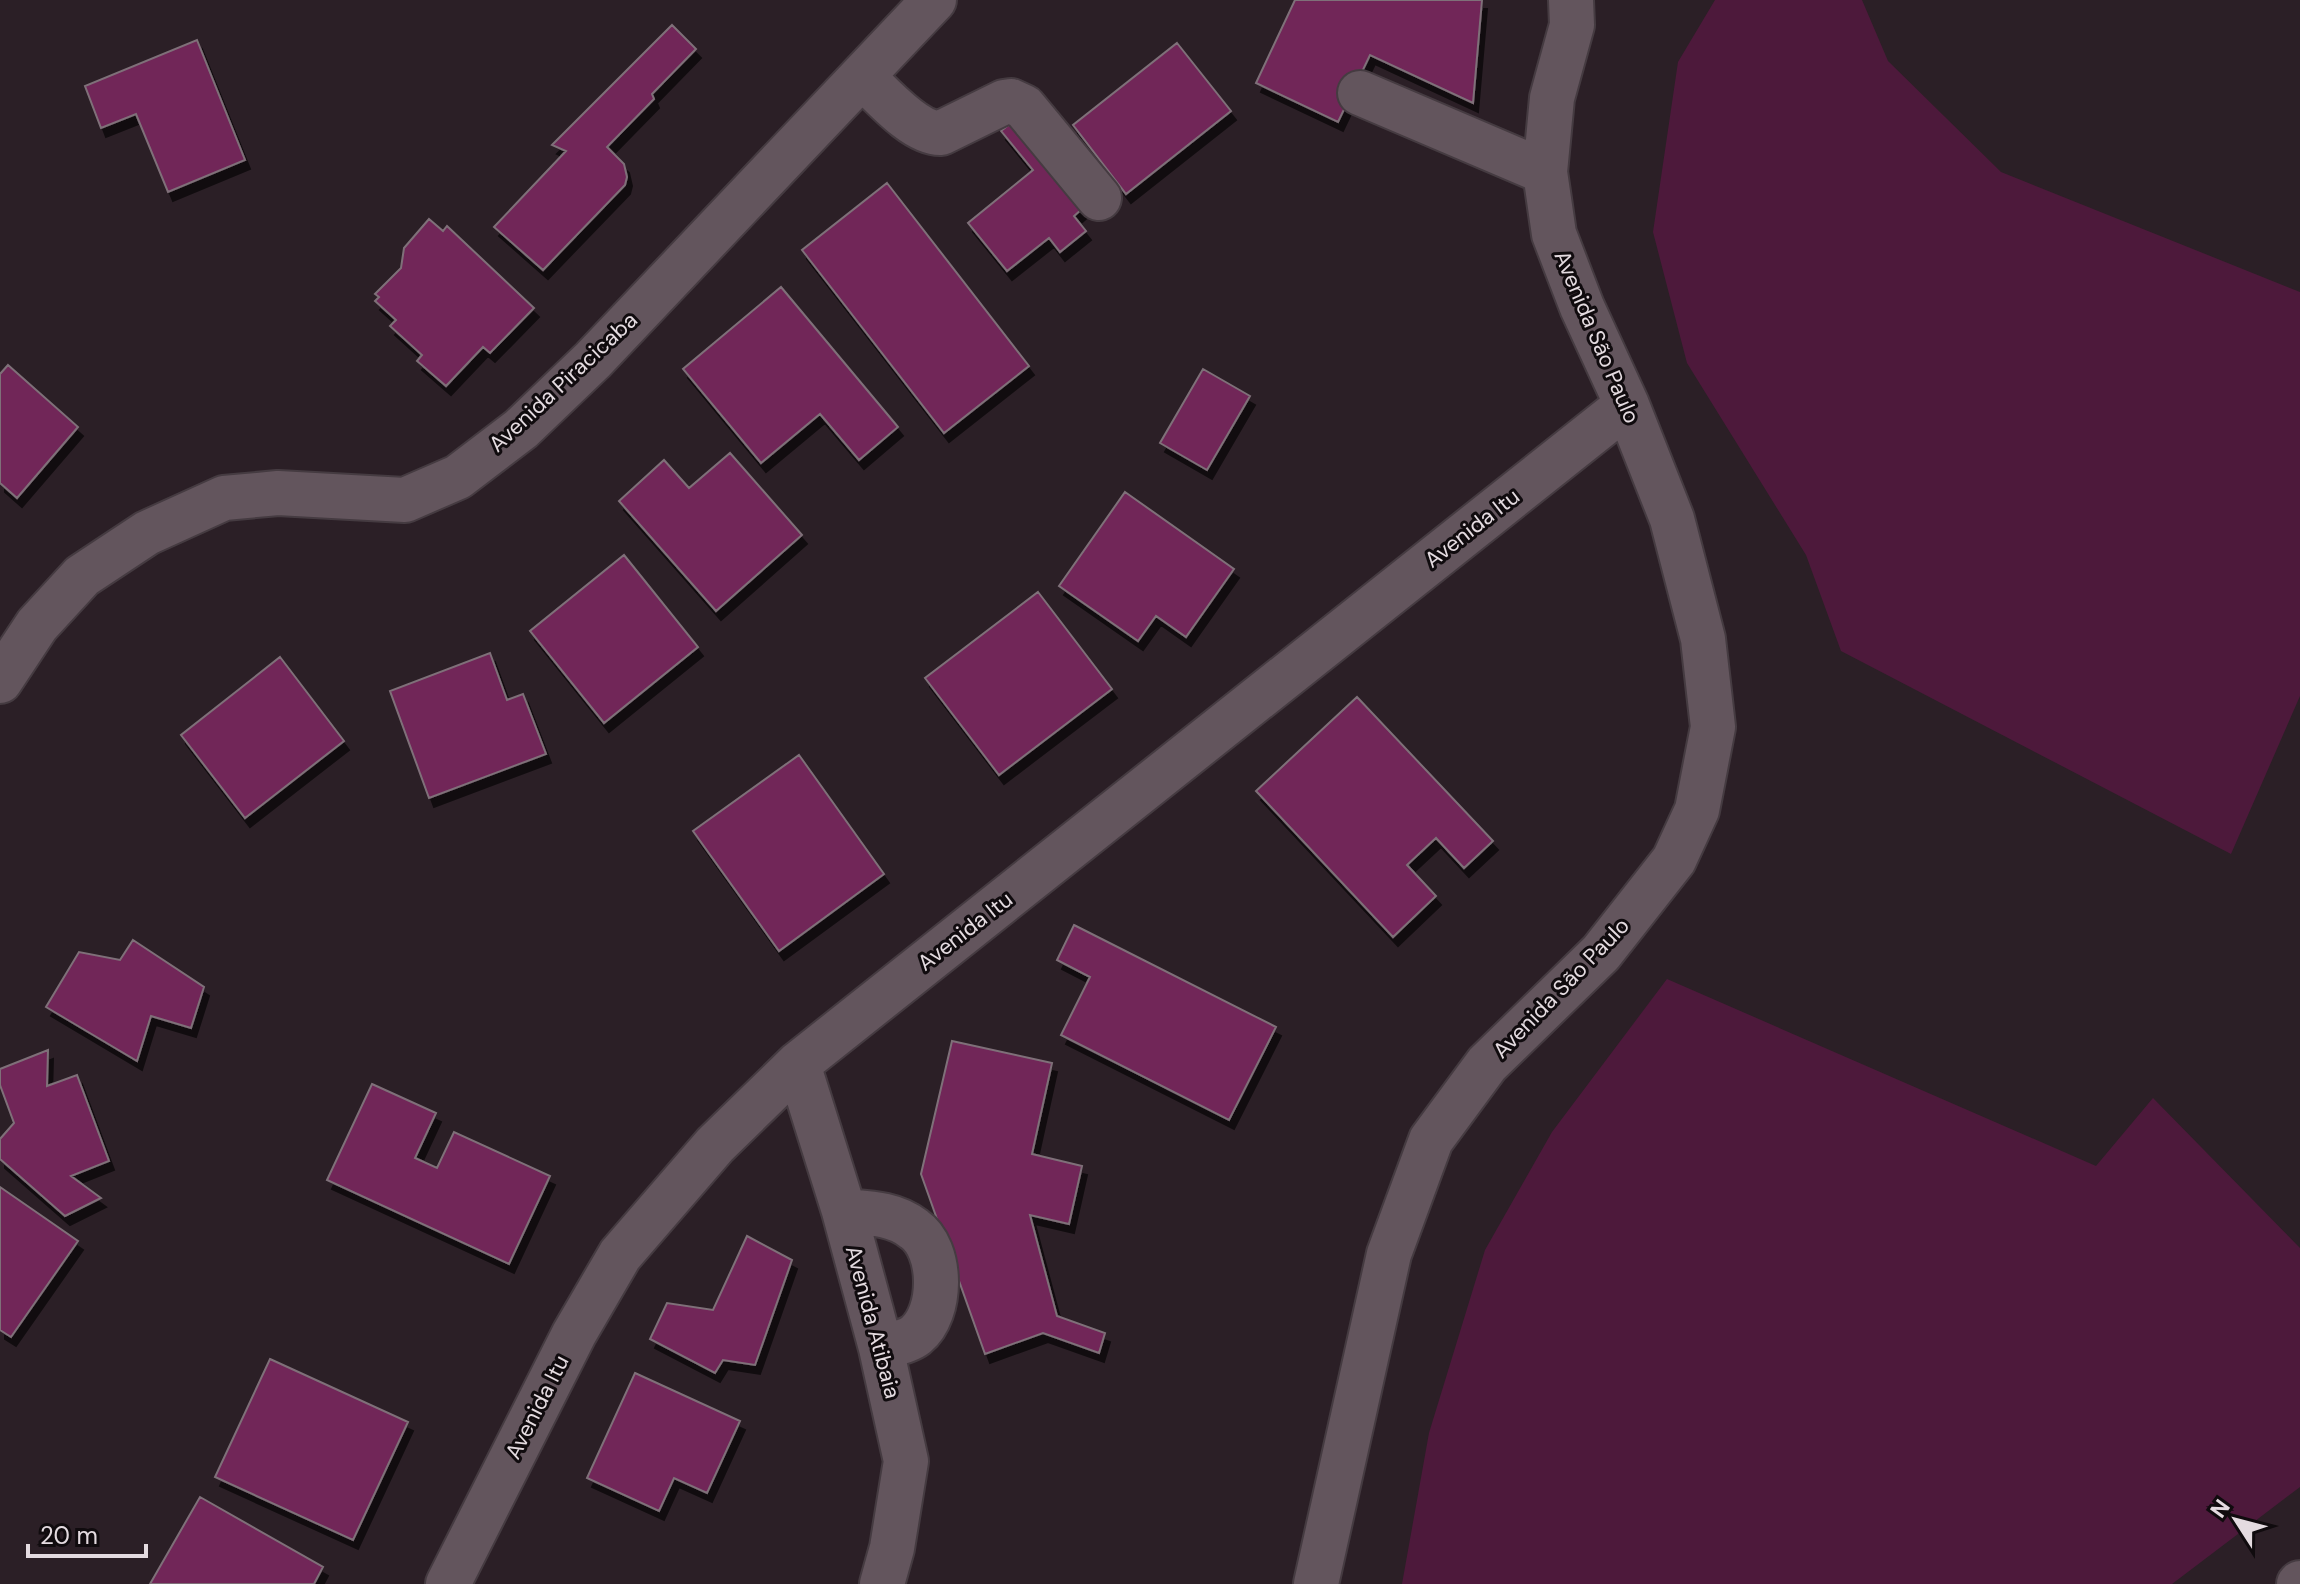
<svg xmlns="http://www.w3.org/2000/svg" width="2300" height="1584" font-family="'DM Sans',sans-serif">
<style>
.green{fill:#4d193b}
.building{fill:#712658;stroke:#7f7079;stroke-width:2;filter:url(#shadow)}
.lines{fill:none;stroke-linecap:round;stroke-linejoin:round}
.minor-casing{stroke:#453b41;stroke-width:48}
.minor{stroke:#63555d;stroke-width:44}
.labels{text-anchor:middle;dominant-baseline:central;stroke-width:6;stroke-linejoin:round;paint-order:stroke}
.street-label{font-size:22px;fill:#e4dbe0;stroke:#100b0e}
</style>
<defs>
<filter id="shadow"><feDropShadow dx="5" dy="9" stdDeviation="0" flood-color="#0009"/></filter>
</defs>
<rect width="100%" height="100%" fill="#2b1f26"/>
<path class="green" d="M1715,0H1862L1888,61L2001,172L2300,292V696L2231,854L1841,651L1806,555L1687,363L1653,232L1678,62Z
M1667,979L2096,1166L2153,1098L2300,1248V1487L2172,1584H1402L1429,1433L1485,1250L1552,1132Z"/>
<path class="building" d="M1295,0H1482L1473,103L1370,55L1338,122L1256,83Z
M672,25L696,49L652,94L654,99L607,147L624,164L627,177L625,185L543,270L494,227L566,151L552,145Z
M197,40L245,160L168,192L136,114L101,128L85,86Z
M1177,43L1231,111L1126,194L1073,125Z
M1021,115L1091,201L1074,216L1086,231L1060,252L1049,238L1007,271L968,223L1033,170L1001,131Z
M887,183L1029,366L944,433L802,250Z
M429,219L443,231L447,226L534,308L490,353L483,347L446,386L417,361L422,355L390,326L396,320L375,301L379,297L375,294L401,268L404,248Z
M781,287L898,427L859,460L820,414L761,463L683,369Z
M8,365L78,427L17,498L0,483V374Z
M1203,369L1250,396L1207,470L1160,443Z
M730,453L802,535L716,611L619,501L664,460L689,488Z
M1125,492L1234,569L1186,637L1156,616L1138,641L1059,586Z
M624,555L698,647L604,723L530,631Z
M1038,592L1112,689L999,775L925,678Z
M490,653L507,700L523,694L546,754L429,798L390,691Z
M280,657L344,741L245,818L181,735Z
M1357,697L1493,841L1464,868L1436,838L1407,865L1436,896L1393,937L1256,791Z
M799,755L884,874L779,951L693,831Z
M1074,925L1276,1027L1229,1120L1061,1035L1090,977L1057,960Z
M133,940L204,987L191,1028L151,1016L137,1061L46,1007L79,952L120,960Z
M952,1041L1052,1063L1032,1154L1082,1166L1069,1224L1030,1215L1057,1316L1105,1333L1099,1353L1043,1333L985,1354L921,1174Z
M48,1050L47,1086L77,1075L109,1161L71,1176L101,1198L65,1216L0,1159V1139L14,1123L0,1085V1069Z
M372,1084L436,1113L415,1158L437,1168L454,1132L550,1176L509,1264L327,1180Z
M0,1187L78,1241L11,1337L0,1330Z
M747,1236L792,1260L755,1365L723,1360L715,1373L650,1339L667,1303L713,1310Z
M270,1359L408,1422L353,1540L215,1477Z
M635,1373L740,1421L707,1493L674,1478L659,1511L587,1478Z
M200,1497L323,1567L314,1584H150Z"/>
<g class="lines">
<g class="minor-casing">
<path id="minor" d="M862,76C881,94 915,134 941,133L1004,102L1011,101L1024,107L1099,198
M1360,93L1545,172
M0,681L37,625L82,576L147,533L224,498L278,493L405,500L458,477L521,429L593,360L934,0
M798,1064L844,1211L881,1348L906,1461L892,1548L882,1584
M844,1211C868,1213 894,1213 914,1229C943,1249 943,1313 916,1335C907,1342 892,1344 881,1348
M448,1584L574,1334L620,1255L715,1145L798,1064L1627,405
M1316,1584L1389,1254L1431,1140L1487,1064L1601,953L1674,860L1697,810L1713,727L1703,639L1672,519L1627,405L1582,307L1554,234L1545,172L1552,98L1572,25L1571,0
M2299,1584L2300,1583"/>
</g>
<use href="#minor" class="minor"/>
</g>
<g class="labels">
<g class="street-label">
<text transform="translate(1597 337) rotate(67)">Avenida São Paulo</text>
<text transform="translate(563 382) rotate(-43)">Avenida Piracicaba</text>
<text transform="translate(1472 528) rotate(-38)">Avenida Itu</text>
<text transform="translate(965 931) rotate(-38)">Avenida Itu</text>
<text transform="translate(1561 988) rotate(-46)">Avenida São Paulo</text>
<text transform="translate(873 1322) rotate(75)">Avenida Atibaia</text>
<text transform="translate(537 1407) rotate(-63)">Avenida Itu</text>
</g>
</g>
<g transform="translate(2236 1520) rotate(306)" stroke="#100b0e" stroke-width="6" paint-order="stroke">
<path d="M0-6L14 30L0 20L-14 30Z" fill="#e4dbe0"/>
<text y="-12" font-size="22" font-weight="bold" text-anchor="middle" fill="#e4dbe0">N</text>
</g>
<path d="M28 1544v12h118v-12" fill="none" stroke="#e4dbe0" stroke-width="4"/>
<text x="40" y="1544" font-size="24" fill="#e4dbe0" stroke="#100b0e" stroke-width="6" paint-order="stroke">20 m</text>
</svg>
